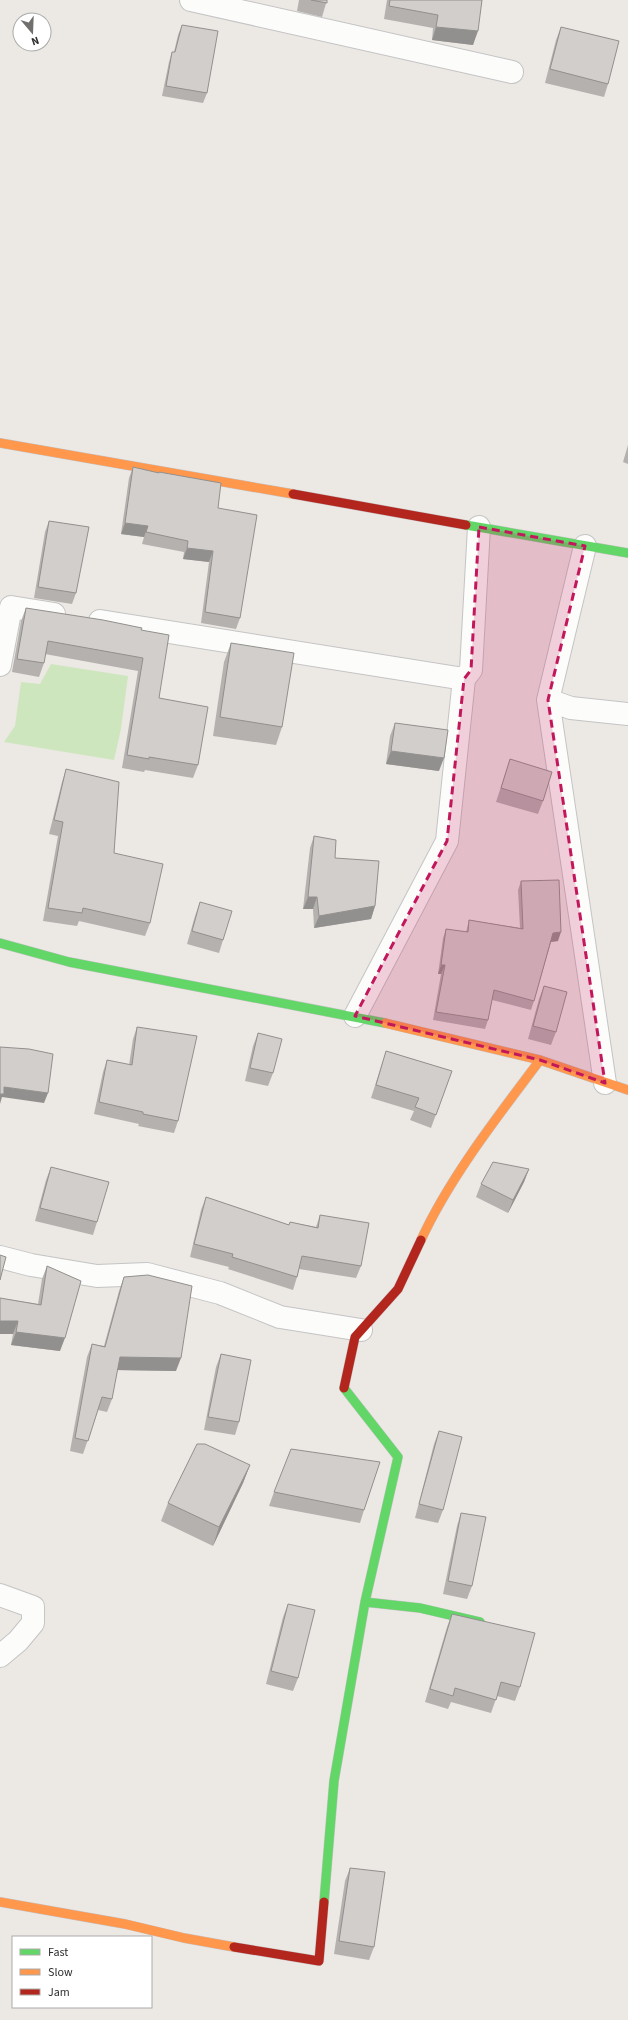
<svg xmlns="http://www.w3.org/2000/svg" width="628" height="2020" font-family="'Source Sans 3',sans-serif">
<style>
.green{fill:#cee6be}
.lines{fill:none;stroke-linecap:round;stroke-linejoin:round}
.street-casing{stroke:#c5c4c5;stroke-width:24}
.fast-casing{stroke:#c5c4c5;stroke-width:10}
.slow-casing{stroke:#c5c4c5;stroke-width:10}
.jam-casing{stroke:#c5c4c5;stroke-width:10}
.street{stroke:#fcfcfb;stroke-width:22}
.fast{stroke:#63d668;stroke-width:9}
.slow{stroke:#ff974d;stroke-width:9}
.jam{stroke:#b3261e;stroke-width:9}
.wall{fill:#b4b1af}
.shaded-wall{fill:#92908e}
.building{fill:#d1cecb;stroke:#92908e}
.marked{fill:#c2185b;fill-opacity:0.2;stroke:#c2185b;stroke-width:3;stroke-dasharray:8 5;stroke-linejoin:round}
</style>
<rect width="100%" height="100%" fill="#ece8e4"/>
<path class="green" d="M51,664L128,676L121,729L114,760L4,742L15,726L21,682L40,684Z"/>
<g class="lines">
<g class="street-casing">
<path id="street" d="M191,0L512,72
M585,546L548,700L605,1083
M100,621L464,679
M0,665L11,607L54,614
M548,700L571,708L628,714
M355,1016L447,841L464,679L471,670L479,527
M0,1257L31,1265L97,1276L147,1274L220,1293L280,1317L361,1330
M0,1595L33,1607V1623L18,1641L0,1656"/>
</g>
<g class="fast-casing">
<path id="fast" d="M466,525L628,553
M0,943L69,962L385,1023
M344,1388L398,1457L365,1602L420,1608L480,1622
M324,1902L334,1781L365,1602"/>
</g>
<g class="slow-casing">
<path id="slow" d="M0,443L293,494
M385,1023L540,1060L628,1090
M421,1240C450,1177 498,1116 540,1060
M0,1902L125,1924L184,1938L234,1947"/>
</g>
<g class="jam-casing">
<path id="jam" d="M293,494L466,525
M344,1388L355,1337L398,1289L421,1240
M234,1947L319,1961L324,1902"/>
</g>
<use href="#street" class="street"/>
<use href="#fast" class="fast"/>
<use href="#slow" class="slow"/>
<use href="#jam" class="jam"/>
</g>
<path class="wall" d="M299,0H327L322,17L297,11Z
M387,0H482L473,45L432,40L433,28L384,19Z
M182,25L207,93L203,103L162,96L169,62L172,52H174L178,35Z
M561,27L608,84L604,97L545,83L556,40Z
M628,445V464L623,462Z
M133,467L218,508L240,618L236,629L201,623L209,562L183,559L184,552L142,544L144,537L121,534L129,478Z
M49,521L76,593L72,604L34,598L45,532Z
M26,608L141,630L159,698L198,765L193,778L145,770L144,772L122,768L138,671L45,654L44,663L39,677L12,672L21,621Z
M231,643L282,727L276,745L213,736L224,662Z
M395,723L439,771L386,764L390,736Z
M510,759L543,801L538,814L496,802Z
M66,769L114,853L150,923L145,936L79,921L77,926L43,921L58,836L49,834L62,782Z
M314,836L335,858L375,906L371,919L314,928L313,909H303L310,848Z
M521,881L558,941L551,942L534,1001L531,1010L492,1000L488,1020L485,1029L433,1020L441,974H438L443,938L446,929L466,932L469,920L520,928L518,890Z
M200,902L223,940L219,953L187,944L195,916Z
M544,986L556,1032L551,1045L528,1039L539,999Z
M137,1027L178,1121L174,1133L138,1126L139,1124L94,1114L103,1072L107,1060L129,1065L133,1039Z
M258,1033L273,1073L268,1086L245,1081L253,1046Z
M386,1051L452,1071L431,1128L410,1120L414,1111L371,1098Z
M51,1167L97,1222L93,1235L35,1221L46,1180Z
M529,1169L524,1182L508,1213L476,1197L481,1184Z
M206,1197L289,1225L290,1222L316,1227L320,1215L361,1266L356,1278L299,1269L297,1277L293,1290L228,1269L229,1267L190,1257L201,1210Z
M47,1266L60,1351L11,1345L13,1334H0V1298L38,1304L42,1279Z
M124,1277L176,1371L117,1370L112,1399L107,1412L98,1410L83,1454L70,1451L87,1357L92,1344L104,1346L119,1291Z
M221,1354L239,1422L235,1435L204,1430L216,1367Z
M439,1431L443,1510L438,1523L415,1518L434,1444Z
M250,1465L243,1483L213,1546L161,1521L168,1503Z
M274,1492L364,1510L360,1523L269,1506Z
M461,1513L472,1586L467,1599L443,1594L457,1526Z
M288,1604L298,1678L293,1691L266,1684L283,1617Z
M452,1614L520,1687L515,1701L497,1696L491,1713L451,1702L448,1709L425,1702L447,1627Z
M350,1868L374,1947L369,1960L334,1954L345,1881Z"/>
<path class="shaded-wall" d="M436,27L478,31L473,45L432,40Z
M125,523L148,526L144,537L121,534Z
M187,548L213,551L209,562L183,559Z
M391,751L444,758L439,771L386,764Z
M308,897H317L313,909H303Z
M375,906L371,919L314,928L319,916Z
M561,932L558,941L550,942L553,933Z
M441,965H445L441,974H438Z
M4,1087L48,1093L44,1103L2,1097L0,1104V1094Z
M529,1169L524,1182L508,1213L513,1200Z
M0,1321H18L13,1334H0Z
M16,1332L65,1338L60,1351L11,1345Z
M120,1357L181,1358L176,1371L115,1370Z
M250,1465L243,1483L213,1546L219,1527Z"/>
<path class="building" d="M311,0H327V3Z
M390,0H482L478,31L436,27L438,15L389,6Z
M182,25L218,31L207,93L166,86L172,52H175Z
M561,27L619,41L608,84L550,69Z
M133,467L159,473V472L221,483L218,508L257,515L240,618L205,612L213,551L187,548L188,541L146,532L148,526L125,523Z
M49,521L89,527L76,593L38,587Z
M26,608L103,620L142,628L141,630L169,635L159,698L208,707L198,765L149,757V759L127,755L143,658L48,641L44,663L17,659Z
M231,643L294,653L282,727L220,717Z
M395,723L448,730L444,758L391,751Z
M510,759L552,772L543,801L501,788Z
M66,769L119,782L114,853L163,864L150,923L83,908L82,913L48,908L63,822L54,820Z
M314,836L336,840L335,858L379,861L375,906L319,916L317,897H308Z
M559,880L561,932L553,933L534,1001L494,990L488,1020L436,1012L445,965H441L446,929L468,932L469,920L523,929L521,881Z
M200,902L232,911L223,940L192,931Z
M544,986L567,992L556,1032L533,1026Z
M137,1027L197,1036L178,1121L143,1114V1112L99,1102L107,1060L132,1065Z
M258,1033L282,1039L273,1073L250,1068Z
M0,1047L29,1049L53,1054L48,1093L4,1087V1094H0Z
M386,1051L452,1071L436,1115L415,1107L419,1098L376,1085Z
M493,1162L529,1169L513,1200L481,1184Z
M51,1167L109,1182L97,1222L40,1208Z
M206,1197L289,1225L290,1222L318,1228L320,1215L369,1223L361,1266L302,1256L297,1277L232,1257L233,1254L194,1244Z
M0,1255L6,1257L0,1280Z
M47,1266L81,1281L65,1338L16,1332L18,1321H0V1298L41,1305Z
M148,1275L192,1286L181,1358L120,1357L112,1399L102,1397L88,1441L75,1438L92,1344L105,1347L124,1277Z
M221,1354L251,1360L239,1422L208,1417Z
M439,1431L462,1437L443,1510L419,1504Z
M197,1444H205L250,1465L219,1527L168,1503Z
M291,1449L380,1462L364,1510L274,1492Z
M461,1513L486,1517L472,1586L448,1581Z
M288,1604L315,1610L298,1678L271,1671Z
M452,1614L535,1633L520,1687L501,1682L496,1700L455,1688L453,1696L430,1689Z
M350,1868L385,1872L374,1947L339,1941Z"/>
<path class="marked" d="M479,527L585,546L548,700L605,1083L540,1060L355,1016L447,841L464,679L471,670Z"/>
<rect x="12" y="1936" width="140" height="72" fill="#ffffff" stroke="#ababab"/>
<rect x="20" y="1949" width="20" height="6" fill="#63d668" stroke="#ababab"/>
<text x="48" y="1956" font-size="12" fill="#2e2e2e">Fast</text>
<rect x="20" y="1969" width="20" height="6" fill="#ff974d" stroke="#ababab"/>
<text x="48" y="1976" font-size="12" fill="#2e2e2e">Slow</text>
<rect x="20" y="1989" width="20" height="6" fill="#b3261e" stroke="#ababab"/>
<text x="48" y="1996" font-size="12" fill="#2e2e2e">Jam</text>
<g transform="translate(32 32) rotate(161)"><circle r="19" fill="#ffffff" stroke="#ababab"/>
<path d="M0-3L7 15L0 10L-7 15Z" fill="#706f6e"/>
<text y="-6" font-size="11" font-weight="bold" text-anchor="middle" fill="#2e2e2e">N</text>
</g>
</svg>
